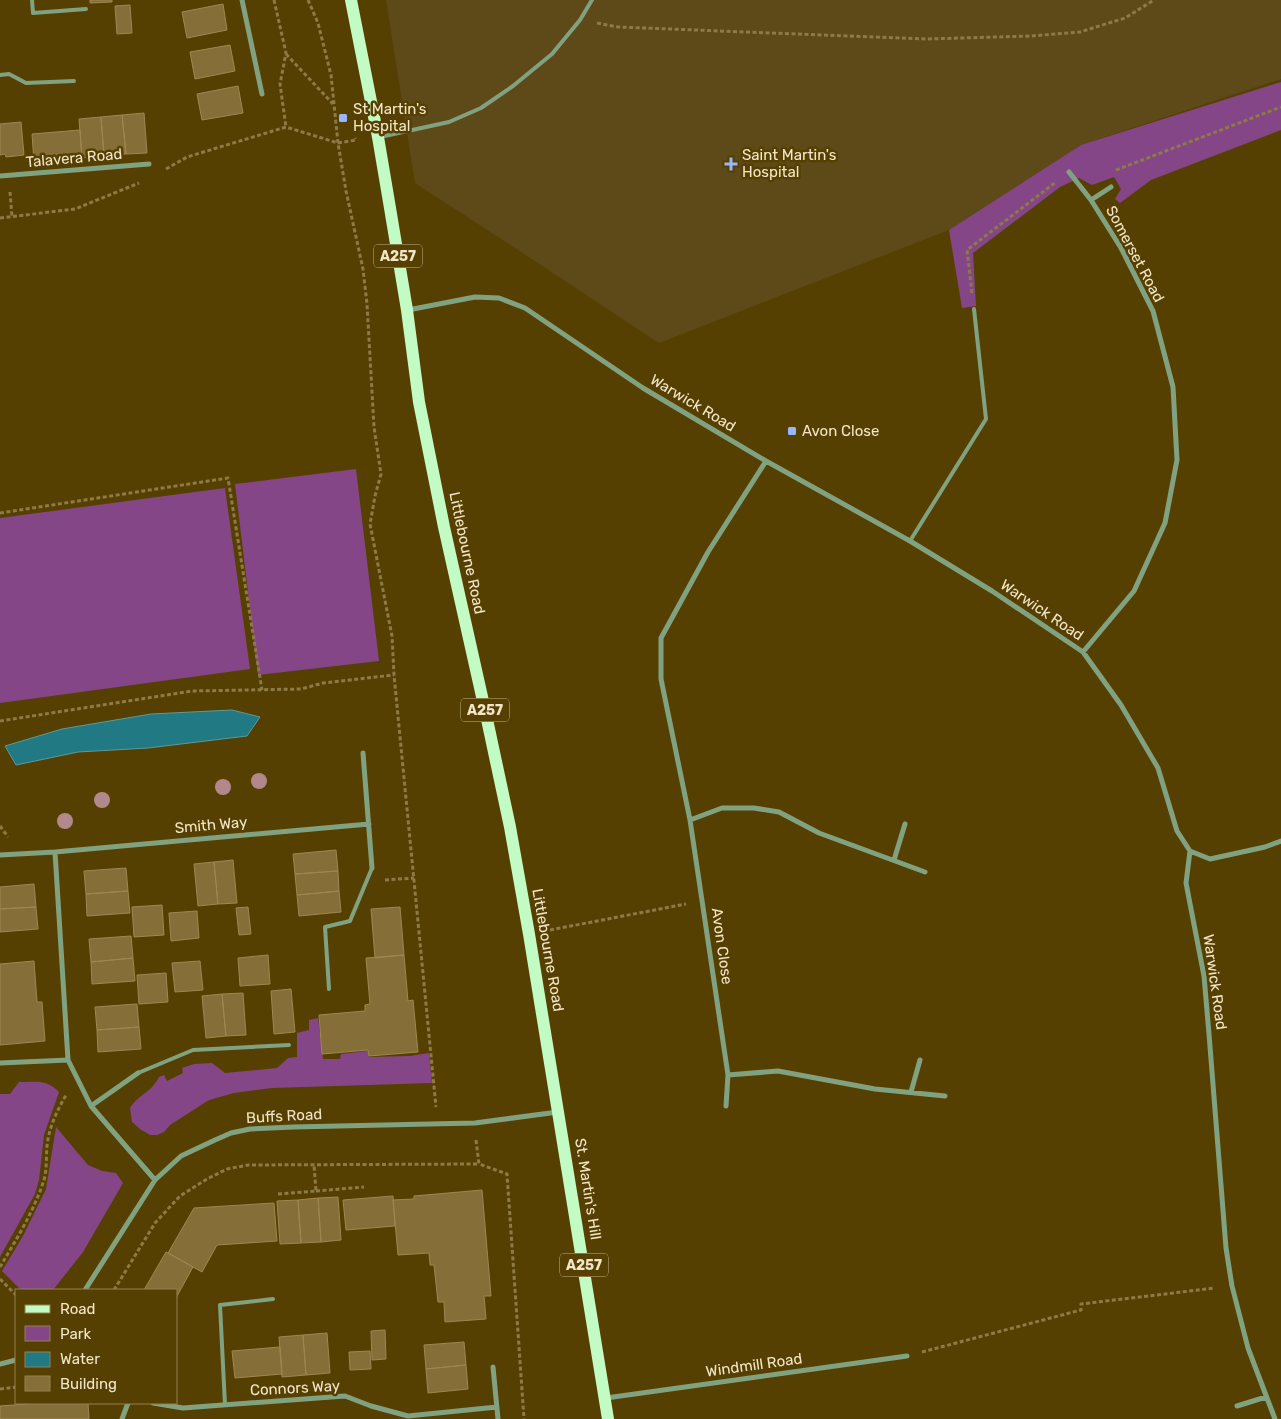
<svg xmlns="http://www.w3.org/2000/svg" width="1281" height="1419" font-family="Rubik,sans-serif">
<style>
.built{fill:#5e4919}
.green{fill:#844687}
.water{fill:#207983;stroke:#5f9998}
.building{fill:#866e38;stroke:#a08751}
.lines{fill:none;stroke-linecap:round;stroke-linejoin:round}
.path{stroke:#8d7a47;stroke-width:3;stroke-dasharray:4 2.5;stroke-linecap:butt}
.lane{stroke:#80a281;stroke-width:4}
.street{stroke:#80a281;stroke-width:5}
.primary{stroke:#c3fbc5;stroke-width:12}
.tree{fill:#b1888c}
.poi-dot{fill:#96b6fd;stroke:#564001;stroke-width:2}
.labels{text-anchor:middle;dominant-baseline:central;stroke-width:5;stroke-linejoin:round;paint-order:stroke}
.shield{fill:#564001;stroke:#c3b48d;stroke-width:1}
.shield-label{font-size:14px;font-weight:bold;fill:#f2e5c9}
.poi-label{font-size:15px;fill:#f2e5c9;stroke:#564001;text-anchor:start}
.street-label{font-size:15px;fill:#f2e5c9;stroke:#564001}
</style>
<rect width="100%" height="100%" fill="#564001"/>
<path class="built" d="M386,0H1281V79L1081,145L949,230L659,343L515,248L415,183Z"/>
<path class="green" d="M1281,82V130L1151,180L1120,203L1115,199L1121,189L1114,177L1092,185L1079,178L1060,187L973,253L976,306L962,308L949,230L1081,145Z
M356,469L379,661L258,675L235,484Z
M225,488L250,669L0,703V518Z
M318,1018L323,1059H340L341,1054L368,1051L369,1057L410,1056L429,1053L432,1083L272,1088L234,1093L209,1100L170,1125L164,1132L157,1135H150L140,1129L132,1122L130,1108C139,1094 151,1093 159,1077L164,1075L167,1081L183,1073L182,1068L194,1064L212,1063L225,1073L277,1068L288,1058L297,1057V1033L309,1030V1020Z
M19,1082C36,1082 47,1079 59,1092L44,1135L39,1180L35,1194L0,1257V1094H10Z
M56,1127L88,1165L102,1171L116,1173L123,1183L83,1252L53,1290H21L2,1271L23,1236L46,1189Z"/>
<path class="water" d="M232,710L260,717L247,736L148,748L78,752L16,765L5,746L62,729L151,714Z"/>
<path class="building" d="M90,0H112V2L90,3Z
M223,4L227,30L187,38L182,12Z
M130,5L132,33L117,34L115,6Z
M230,45L235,71L195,79L190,52Z
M238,86L243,113L202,120L197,94Z
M144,113L147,153L126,154L122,115Z
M122,115L126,154L104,156L101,117Z
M101,117L104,156L82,158L79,119Z
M21,122L24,155L6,157L5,154L0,155V124Z
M80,130L82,158L34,162L32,134Z
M336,850L338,871L295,874L293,854Z
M233,860L237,903L218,904L214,862Z
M214,862L218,904L198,906L194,864Z
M126,868L128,891L86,894L84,871Z
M338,871L339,891L297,895L295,874Z
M34,884L36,907L0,909V887Z
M128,891L130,913L87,916L86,894Z
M339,891L341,912L299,916L297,895Z
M162,905L164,935L134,937L132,907Z
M36,907L38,929L0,932V909Z
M248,907L251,934L239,935L236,908Z
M400,907L404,955L375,958L371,909Z
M197,911L199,938L171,941L169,913Z
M131,936L133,958L91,962L89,939Z
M268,955L270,984L240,986L238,958Z
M404,955L408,1001L413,1000L418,1052L369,1056L368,1050L322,1054L319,1015L365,1011V1005L370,1004L366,958Z
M133,958L135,981L92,984L91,962Z
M34,961L37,1002H42L45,1041L0,1045V964Z
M200,961L203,990L175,992L172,963Z
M166,973L168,1002L139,1004L137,975Z
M291,989L295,1032L274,1034L271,991Z
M243,993L246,1035L226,1036L222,994Z
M222,994L226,1036L206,1038L202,996Z
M137,1004L139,1027L97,1030L95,1007Z
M139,1027L141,1049L98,1052L97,1030Z
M482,1190L491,1296H484L486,1319L445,1322L444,1302H438L434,1265H430L429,1253L398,1255L393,1200L414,1199V1196Z
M393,1196L395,1226L346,1230L343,1200Z
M338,1197L341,1240L321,1242L318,1198Z
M318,1198L321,1242L301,1243L298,1200Z
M298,1200L301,1243L280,1244L277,1201Z
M274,1203L277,1241L217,1245L202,1272L168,1253L194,1208Z
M166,1252L193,1267L176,1298V1290H144Z
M385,1330L386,1359L372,1360L371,1331Z
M327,1333L330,1373L306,1375L303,1335Z
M303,1335L306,1375L282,1377L279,1337Z
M464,1342L466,1365L426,1369L424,1345Z
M280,1347L282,1374L235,1378L232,1351Z
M370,1351L371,1369L350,1370L349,1352Z
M466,1365L468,1389L428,1393L426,1369Z
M40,1403H88L89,1419H0V1406Z"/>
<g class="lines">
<path class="path" d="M274,0L286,53L280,84L286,127
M308,0L318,23L331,75L338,143L346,191L363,269L367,304L374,427L381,474L375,496L370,524L392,636L394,675L436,1107
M597,23L618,27L926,39L1031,36L1080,32L1125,18L1154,0
M286,54L333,104
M166,169L187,157L286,127L338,143L356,140L355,138
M1116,170L1281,107
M10,192L12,217
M0,218L75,209L139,183
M972,293L967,250L1056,182
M0,513L228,478L262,690
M0,721L192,691L301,689L323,683L394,675
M0,826L8,837
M385,880L414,878
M550,930L686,904
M476,1140L479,1164L507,1174L524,1419
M316,1191L364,1187
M278,1194L316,1191L314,1165
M0,1267C16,1240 34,1211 44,1180C47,1170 46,1157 47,1146C49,1127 57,1111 66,1095
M0,1279L16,1295
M114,1290L155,1223L180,1196L207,1179L227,1169L248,1165L479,1164
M922,1352L1081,1310V1304L1215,1288
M0,1389L16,1387"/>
<path class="lane" d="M32,0L33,13L86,9
M0,75L9,74L26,83L74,81
M380,137L449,122L481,108L513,86L552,54L580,20L592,0
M910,541L986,419L974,309
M329,989L325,927L350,921L372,868
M138,1073L193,1050L289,1045
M225,1405L220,1305L273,1299"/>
<path class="street" d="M242,0L262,94
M1069,172L1091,200L1121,248L1153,311L1173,387L1177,460L1165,523L1134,591L1083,652
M0,176L149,164
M1091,200L1111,187
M408,310L475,297L499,298L525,308L643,388L766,461L910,541L992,591L1083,652L1121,705L1158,768L1177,831L1190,851L1186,883L1204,976L1209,1034L1226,1248L1232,1286L1248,1348L1275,1419
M363,753L372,868
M690,820L722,808H754L779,812L819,833L925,872
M1190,851L1210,859L1265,847L1281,841
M55,852L68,1060L91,1106L155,1180
M0,855L55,852L369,824
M894,860L905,824
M0,1063L68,1060
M728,1075L778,1071L875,1089L945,1096
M911,1092L920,1060
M91,1106L138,1073
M726,1106L728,1075L690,820L661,679V638L708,552L766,461
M85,1290L155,1180L181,1156L215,1140L231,1133L250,1129L293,1127L475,1123L558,1112
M0,1364L16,1360
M493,1367L498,1419
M606,1398L907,1356
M153,1403L183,1408L345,1396L371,1406L408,1416L497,1407
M1237,1406L1266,1397
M122,1419L128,1403"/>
<path class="primary" d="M351,0L378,137L389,202L407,310L419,402L444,527L485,710L510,827L529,934L608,1419"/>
</g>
<g class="tree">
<circle cx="259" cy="781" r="8"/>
<circle cx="223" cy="787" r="8"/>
<circle cx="102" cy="800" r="8"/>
<circle cx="65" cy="821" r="8"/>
</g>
<g class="poi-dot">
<rect x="338" y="113" width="10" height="10" rx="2.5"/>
<path d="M728.5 156.5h5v5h5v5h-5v5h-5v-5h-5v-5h5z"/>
<rect x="787" y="426" width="10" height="10" rx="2.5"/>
</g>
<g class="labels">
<g class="shield">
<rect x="374" y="244.5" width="48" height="23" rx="4"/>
<rect x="461" y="698.5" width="48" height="23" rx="4"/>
<rect x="560" y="1253.5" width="48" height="23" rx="4"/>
</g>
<g class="shield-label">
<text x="398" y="256">A257</text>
<text x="485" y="710">A257</text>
<text x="584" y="1265">A257</text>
</g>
<g class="poi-label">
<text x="353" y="109">St Martin's<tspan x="353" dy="17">Hospital</tspan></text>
<text x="742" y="155">Saint Martin's<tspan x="742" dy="17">Hospital</tspan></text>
<text x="802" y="431">Avon Close</text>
</g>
<g class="street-label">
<text transform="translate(74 158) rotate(-5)">Talavera Road</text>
<text transform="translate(1135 254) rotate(62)">Somerset Road</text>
<text transform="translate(693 403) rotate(31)">Warwick Road</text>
<text transform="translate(467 553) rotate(78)">Littlebourne Road</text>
<text transform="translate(1042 610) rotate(34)">Warwick Road</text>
<text transform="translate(211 825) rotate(-5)">Smith Way</text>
<text transform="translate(722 946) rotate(82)">Avon Close</text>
<text transform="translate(548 950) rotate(80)">Littlebourne Road</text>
<text transform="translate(1215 982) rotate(82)">Warwick Road</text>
<text transform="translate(284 1116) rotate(-3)">Buffs Road</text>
<text transform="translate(588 1189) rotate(81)">St. Martin's Hill</text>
<text transform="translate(754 1365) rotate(-8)">Windmill Road</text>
<text transform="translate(295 1388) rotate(-3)">Connors Way</text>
</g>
</g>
<rect x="15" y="1289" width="162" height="115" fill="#564001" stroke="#948251"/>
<rect x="25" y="1305" width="25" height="8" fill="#c3fbc5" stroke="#948251"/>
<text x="60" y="1314" font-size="15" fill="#f2e5c9">Road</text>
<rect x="25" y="1326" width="25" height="15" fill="#844687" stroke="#948251"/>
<text x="60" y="1339" font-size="15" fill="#f2e5c9">Park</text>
<rect x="25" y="1352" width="25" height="15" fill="#207983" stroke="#948251"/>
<text x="60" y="1364" font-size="15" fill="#f2e5c9">Water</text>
<rect x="25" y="1376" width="25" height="15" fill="#866e38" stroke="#948251"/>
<text x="60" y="1389" font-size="15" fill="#f2e5c9">Building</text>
</svg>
